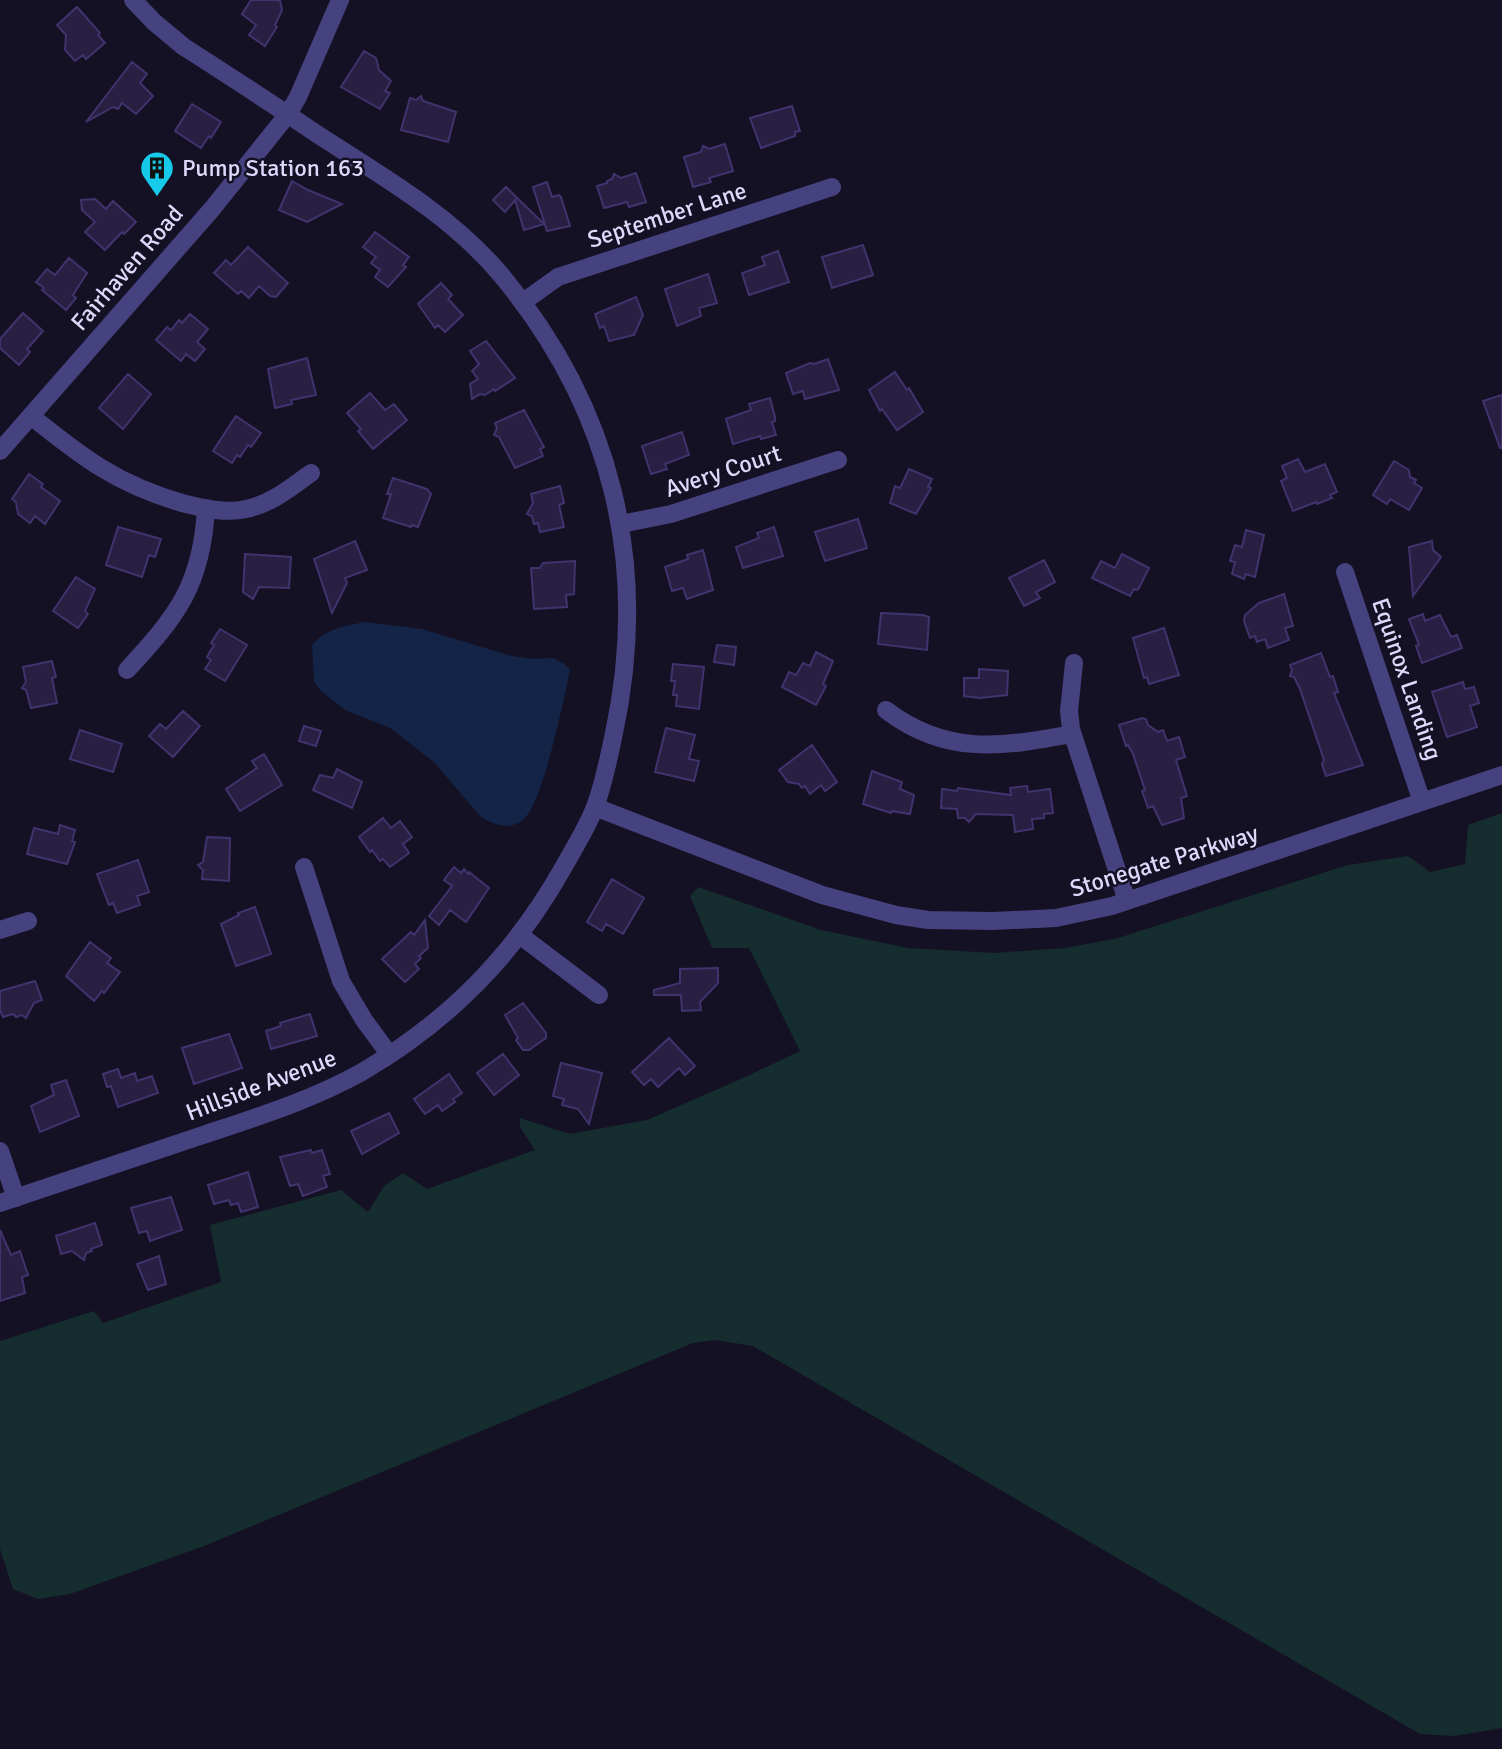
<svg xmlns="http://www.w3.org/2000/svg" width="1502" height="1749" font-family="Signika,sans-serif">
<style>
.green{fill:#152d2e}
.water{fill:#132446}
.building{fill:#281f43;stroke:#41336d;stroke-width:2}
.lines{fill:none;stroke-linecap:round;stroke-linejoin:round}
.minor{stroke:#46417f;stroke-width:18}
.labels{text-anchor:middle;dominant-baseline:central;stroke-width:5;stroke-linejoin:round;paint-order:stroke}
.poi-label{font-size:24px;fill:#ded8fb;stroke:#151124;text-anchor:start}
.street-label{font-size:24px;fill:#ded8fb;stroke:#151124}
</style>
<rect width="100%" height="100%" fill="#151124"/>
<path class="green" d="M1502,813V1728L1454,1736L1420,1734L753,1346L715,1340L693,1343L204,1546L70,1594L38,1599L13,1589L0,1549V1341L94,1311L103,1323L221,1282L210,1225L341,1190L368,1212L384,1186L403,1173L427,1189L535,1150L520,1127V1118L570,1134L647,1120L743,1078L800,1051L749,948H712L690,896L698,887L821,930L908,948L994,953L1066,948L1118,938L1348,865L1408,856L1430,872L1465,864L1468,825Z"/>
<path class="water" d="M365,622L422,629L512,656L533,659L553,658L565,664L570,670C563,701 544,800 524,819C511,831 493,825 480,816L434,762L390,728L345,710L321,691L314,682L312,645C327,628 344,626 365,622Z"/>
<path class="building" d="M251,0H280L282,10L275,25L277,27L265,46L249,35L256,25L242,14Z
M77,7L100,33L98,35L105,43L86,59L83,55L75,61L65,50L66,35L57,25Z
M364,51L376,58L379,70L391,81L385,91L390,93L380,109L341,87Z
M132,62L147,74L140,83L153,96L136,114L122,103L118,109L113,107L86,122Z
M421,96L423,101L456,112L448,142L401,130L410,98L416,100Z
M192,104L221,122L211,138L209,136L201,148L175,131Z
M792,106L800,131L795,132V136L761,148L750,118Z
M725,144L733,171L709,178L711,182L693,187L684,157L701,152L703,146L709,149Z
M636,173L646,202L629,207L627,202L604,208L597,186L607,183V181L612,179L614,174L621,178Z
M292,181L308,190L342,204L307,222L279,210Z
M547,182L552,197L559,195L561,197L570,226L547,231L533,187Z
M506,187L514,195L544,224L524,230L515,200L505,212L493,200Z
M95,199L106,209L113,201L136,222L124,234L122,232L105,250L85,232L95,222L82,210L81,200Z
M375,232L409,257L403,265L406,267L388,287L375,277L380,270L371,263L376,257L363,247Z
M863,245L873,275L832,288L822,257Z
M248,247L288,283L276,297L270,296L259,286L249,298L241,291L238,294L214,273L226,260L231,265Z
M778,251L789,282L749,295L742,273L765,265L762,257Z
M69,258L87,273L73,295L76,298L66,310L42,290L44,288L36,282L47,269L55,275Z
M708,274L717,303L699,308L701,316L677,326L665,289Z
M441,283L452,295L448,299L463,315L445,332L438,325L435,328L418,304Z
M636,297L643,315L634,335L609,341L604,326L600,328L595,314Z
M23,313L43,331L27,349L30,352L19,365L0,348V339Z
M190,314L208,329L197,342L205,349L195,361L186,354L181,361L156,340L167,327L171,330L179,320L182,323Z
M486,341L515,378L495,391L494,389L485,395L480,394L472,399L470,384L478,379L472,371L479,364L470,351Z
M307,358L316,395L291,400L292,404L275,408L268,369Z
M828,359L839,390L805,399L803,391L793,394L786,373L810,363L814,364Z
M895,372L907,390L909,388L923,412L897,430L882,409L880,411L869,390Z
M128,374L151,394L123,429L99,408Z
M370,393L385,410L394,404L407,420L373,449L358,431L361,429L347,413Z
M1502,395V448H1500L1483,401Z
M770,398L775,417V421L772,422L776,435L761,439L760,436L733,444L726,419L751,410L749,404Z
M524,410L544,447L540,449L543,456L515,468L499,437L494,435L497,428L495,423Z
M236,416L261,433L251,447L248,445L240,457L237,455L232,463L213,451Z
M682,432L689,455L665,464L667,469L651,474L642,446Z
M1298,459L1305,472L1325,464L1337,492L1330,495L1332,498L1317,504L1316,502L1293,511L1281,481L1287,478L1282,466Z
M1394,461L1409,470L1410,477L1416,480L1414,483L1422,488L1409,510L1390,499L1387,504L1373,495Z
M909,469L932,479L928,487L931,488L916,514L890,503L895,486L900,488Z
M29,474L43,484L41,487L60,501L45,524L35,516L30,523L18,514L16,502L12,499Z
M393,478L427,489L431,494L418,527L412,525L411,527L383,518L391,494H387Z
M560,486L564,503L559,505L564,527L540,532L538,523L534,524L532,516L527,514L533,503L531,494Z
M858,519L867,548L825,561L815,532Z
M118,527L161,539L155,557L149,555L142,577L106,565Z
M774,527L783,556L743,568L736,547L759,538L757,533Z
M1246,530L1264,535L1255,577L1246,574L1244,579L1232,574L1235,562L1230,561L1235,545L1242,547Z
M355,541L367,570L345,578L347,583L332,613L314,559Z
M1432,541L1433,550L1441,557L1413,596L1409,547Z
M703,550L713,590L687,599L683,588L672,591L665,567L688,559L687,555Z
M245,554L291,557L289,588L259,587L253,599L243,592Z
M1122,554L1149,568L1139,588L1137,590L1134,589L1130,596L1092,578L1101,561L1115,568Z
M1044,560L1055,582L1036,592L1040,598L1024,606L1009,578Z
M575,561L574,594L566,595L567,607L534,609L531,568H540L543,563Z
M76,577L95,589L85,611L88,614L78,628L53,611Z
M1284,594L1293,626L1285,628L1289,640L1268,648L1265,639L1257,642L1255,636L1250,638L1244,621L1245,615L1259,603Z
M881,613L923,615L929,617L927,650L878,644Z
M1423,614L1425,621L1440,615L1451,637L1457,635L1462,648L1422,663L1416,646L1419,645L1409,619Z
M1164,628L1179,675L1149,684L1147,677L1144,678L1133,638Z
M220,629L247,645L225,681L205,669L211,660L207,657L214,645L211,643Z
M717,645L736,647L734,665L714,662Z
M816,652L833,661L823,684L826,686L816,705L782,687L789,672L796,675L803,663L810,666Z
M1321,653L1330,677L1333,676L1338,692L1334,693L1363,765L1326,776L1322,764L1324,760L1300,689L1294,677L1290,676L1292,670L1290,665Z
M52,661L56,677L52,678L57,703L31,708L26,690L22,688L26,682L23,667Z
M673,664L704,667L699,709L676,706L677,695H673L675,681H671Z
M979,669L1008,671L1007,695L980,698L964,696V678H979Z
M1463,682L1465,689L1474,687L1479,703L1470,706L1477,727L1447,737L1432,692Z
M183,711L200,726L173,757L149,736L160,724L166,729Z
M1142,718L1146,719L1148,725L1158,732L1163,730L1167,741L1179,737L1185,757L1176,760L1187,796L1181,798L1184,818L1162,825L1153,806L1148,808L1142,791L1145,790L1133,754L1128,745L1126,746L1119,725Z
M304,726L321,731L316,746L299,741Z
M666,728L695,735L689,759L699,761L694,781L655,772Z
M80,730L122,744L113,772L70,759Z
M812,745L837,782L825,791L821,785L810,794L805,786L802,788L799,784L788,782L779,770Z
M264,754L282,785L240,811L226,789L257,768L252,761Z
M337,769L362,782L352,808L313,790L320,775L333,778Z
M872,771L902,782L900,789L914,795L910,814L892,811L891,813L863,804Z
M1027,786L1028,792L1050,789L1053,813L1044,814V818L1032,819L1033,829L1015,832L1013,815L976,814L969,822L965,818H958L957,809L941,808L942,789L957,791L958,788L1011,795L1010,788Z
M383,818L391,828L400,821L412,837L403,844L409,853L390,867L383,859L380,861L372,850L370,852L359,837Z
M60,825L75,830L72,841L75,842L67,864L27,854L34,828L58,834Z
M207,837L230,838L229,881L202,879L203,870L198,865L203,862Z
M138,860L149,892L137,896L140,905L117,913L113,903L109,905L97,874Z
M454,867L461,873L464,869L468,874L469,872L489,888L466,922L450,910L439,925L429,916L452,886L444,880Z
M612,879L644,898L623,934L606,924L602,931L587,922Z
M255,907L271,954L236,966L221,924L239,915L238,913Z
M425,920L428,948L419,956L421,958L415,964L419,969L405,982L382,959L411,932L414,935Z
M90,942L111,958L107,963L120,972L104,993L102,991L94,1001L66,976Z
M718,968V983L700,1002L701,1010L682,1011L681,995H654V990L680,983V969Z
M35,981L42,1000L34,1003L26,1018L22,1015L16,1017L13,1014L3,1017L0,1010V991Z
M523,1003L546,1033V1038L529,1050H523L516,1040L518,1038L505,1015Z
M310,1014L317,1036L271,1049L266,1031L281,1026L280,1023Z
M229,1034L242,1068L194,1084L182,1048Z
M669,1038L695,1066L685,1075L679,1068L658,1087L651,1079L644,1085L632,1072Z
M503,1054L519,1075L494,1095L477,1073Z
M561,1063L602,1073L589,1124L578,1109L562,1105L564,1099L553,1096Z
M118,1069L121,1078L135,1073L137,1081L152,1076L158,1093L118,1107L111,1086L107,1087L103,1074Z
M449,1074L462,1093L453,1099L455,1102L442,1111L438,1105L425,1114L414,1099Z
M66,1080L79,1116L40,1132L31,1106L54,1095L51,1085Z
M389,1113L399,1133L362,1154L351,1131Z
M311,1150L312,1153L322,1150L330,1174L323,1176L327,1187L303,1196L298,1184L290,1186L280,1157Z
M248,1172L258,1207L241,1212L238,1203L231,1205L229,1200L214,1204L208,1185Z
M171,1197L182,1230L150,1241L147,1231L139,1233L131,1208Z
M95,1223L102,1245L91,1249L92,1251L86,1253L84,1260L72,1251L61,1254L56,1236Z
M0,1230L11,1255L20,1251L28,1275L22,1277L25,1293L0,1301Z
M159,1256L166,1284L148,1290L137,1264Z"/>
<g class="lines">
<path class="minor" d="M523,302L558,277L832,187
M31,416C83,458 117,484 182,503C202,508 226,514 246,509C271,504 290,488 311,473
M0,451L212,209L288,114L298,97L340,0
M621,524L671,514L838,460
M1345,572L1422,802
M1074,663L1069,711L1071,729L1127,901
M127,670C177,616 202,585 206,508
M886,710C946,756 1002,747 1072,734
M595,807L822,895L896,915L928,920L993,921L1056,918L1112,906L1502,775
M304,867L341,981L364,1020L389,1054
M0,930L28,921
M521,936L599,995
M0,1151L16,1198
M0,1203C68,1180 135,1158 203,1135C257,1117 312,1100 362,1072C449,1021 514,955 563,868C574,848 587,828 595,807C604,783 609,757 614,733C650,565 612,409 502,276C452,216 385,178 320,136C275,106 230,76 184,47L154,22L133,0"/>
</g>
<defs>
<g id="building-pin" transform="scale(1.75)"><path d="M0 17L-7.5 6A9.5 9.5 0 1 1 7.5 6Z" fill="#16cae9" stroke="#151124"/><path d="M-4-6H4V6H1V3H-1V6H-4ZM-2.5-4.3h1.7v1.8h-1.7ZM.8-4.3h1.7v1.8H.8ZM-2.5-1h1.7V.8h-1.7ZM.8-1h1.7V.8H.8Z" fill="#111"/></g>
</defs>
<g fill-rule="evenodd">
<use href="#building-pin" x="157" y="168"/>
</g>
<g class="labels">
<g class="poi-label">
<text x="182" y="168">Pump Station 163</text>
</g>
<g class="street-label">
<text transform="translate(667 215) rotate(-18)">September Lane</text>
<text transform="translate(127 268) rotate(-49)">Fairhaven Road</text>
<text transform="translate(723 471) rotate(-18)">Avery Court</text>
<text transform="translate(1407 679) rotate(71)">Equinox Landing</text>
<text transform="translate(1164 861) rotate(-17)">Stonegate Parkway</text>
<text transform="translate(261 1085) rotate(-21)">Hillside Avenue</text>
</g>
</g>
</svg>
